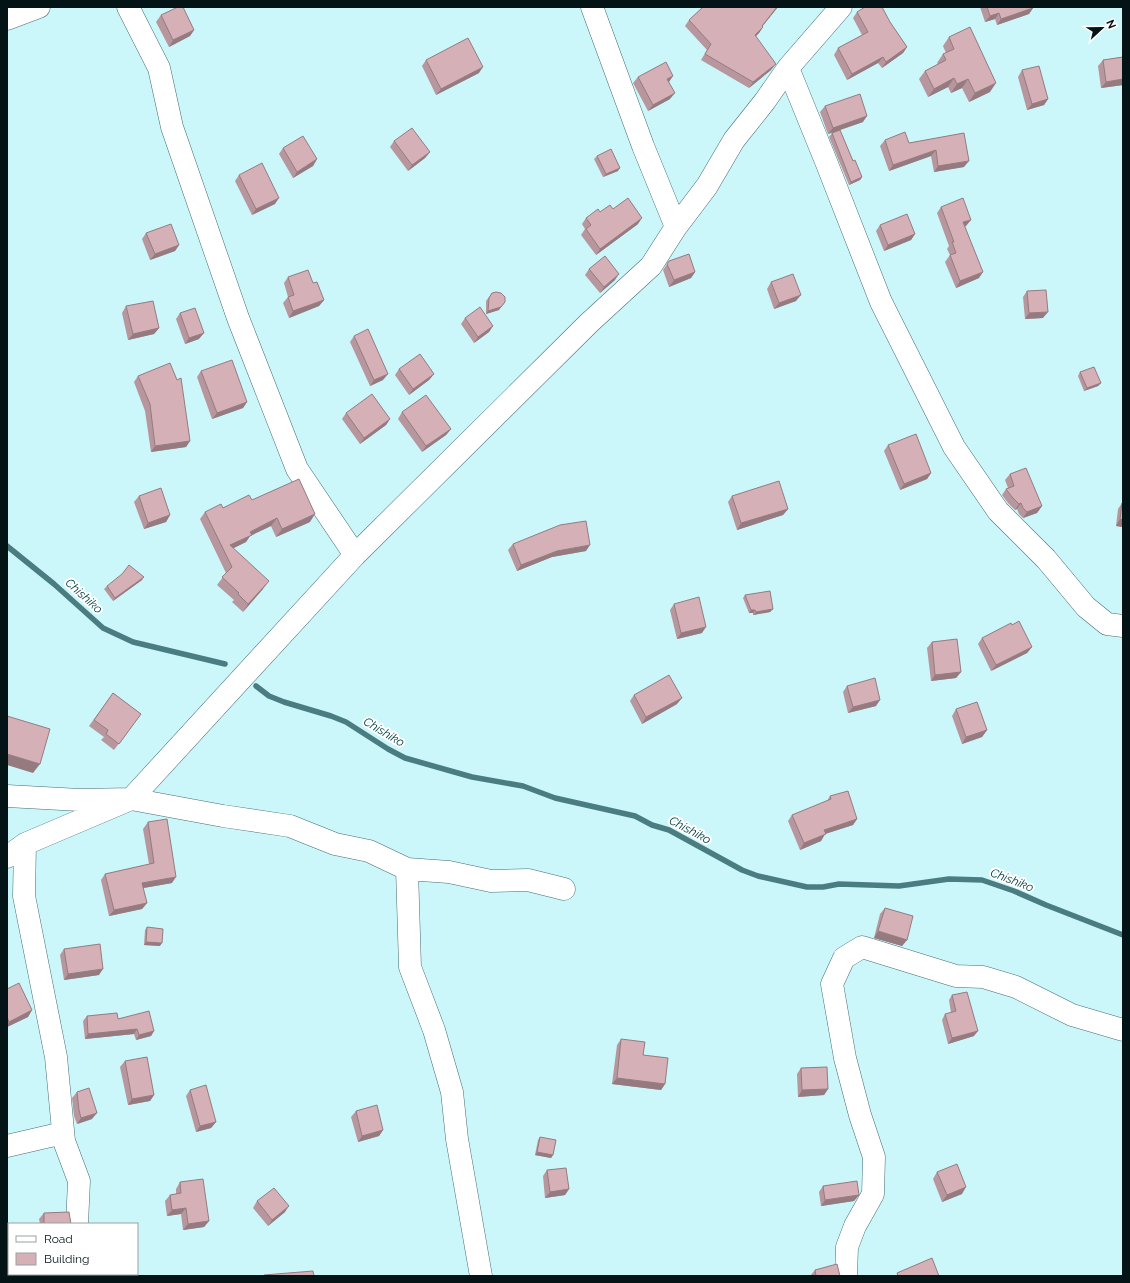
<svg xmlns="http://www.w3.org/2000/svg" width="1130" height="1283" font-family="Raleway,sans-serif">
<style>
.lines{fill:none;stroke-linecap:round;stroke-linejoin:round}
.stream{stroke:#4a7d82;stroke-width:5.5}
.minor-casing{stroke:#466e72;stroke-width:23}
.minor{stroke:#fff;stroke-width:22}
.wall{fill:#b7979d}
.shaded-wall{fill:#957b80}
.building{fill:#d5b0b7;stroke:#957b80}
.labels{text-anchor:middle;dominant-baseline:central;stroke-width:4;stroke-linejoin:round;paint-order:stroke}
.water-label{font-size:12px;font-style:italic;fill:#004045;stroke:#fff}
</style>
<rect width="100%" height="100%" fill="#cbf6fa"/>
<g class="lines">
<path class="stream" d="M7,546L54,584L103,628L133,642L225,664
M256,686L269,696L284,702L331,716L346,722L388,749L405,758L472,777L523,786L555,798L635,816L652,825L669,830L742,870L758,876L807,887H823L839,884L899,886L949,879L982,880L1014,891L1046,905L1123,935"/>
<g class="minor-casing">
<path id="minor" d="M128,7L159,68L172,127L238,318L297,469L355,555
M592,7L643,146L676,227
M7,19L39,7
M788,68L827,164L881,302L954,447L998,511L1046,559L1086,607L1107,624L1123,626
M7,796L80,800L131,799L223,816L290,826L335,844L369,851L407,869L410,967L434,1030L452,1092L457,1139L481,1276
M25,844L24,896L56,1057L64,1141L79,1181L77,1224
M7,857L25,844L131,799L355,555L589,323L651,266L676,227L707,186L734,140L765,101L788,68L841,7
M407,869L449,872L491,881L528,880L564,889
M7,1146L63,1133
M80,1274L81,1276
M846,1276L847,1247L855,1226L873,1194L874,1157L860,1115L845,1058L832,984L844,958L862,947L956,976L983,977L1016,987L1072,1015L1123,1030"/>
</g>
<use href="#minor" class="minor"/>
</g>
<path class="wall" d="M703,7H778L762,26L763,27L759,33L756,36L771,70L749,88L701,60L707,50L685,26L689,20Z
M980,7H1033V8L1029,14L997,25L995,19L985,22Z
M857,12L890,22L907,47L903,53L882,68L878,63L847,80L834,55L838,48L862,35L853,18Z
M161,15L194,30L190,36L169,47L156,22Z
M949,37L990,92L969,102L962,88L951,93L948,87L928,97L919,79L925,71L938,64L937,63L943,54L946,53L943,46Z
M1123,57V85L1101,88L1098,66L1103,60Z
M426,60L479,73L436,95L422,66Z
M1022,70L1048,99L1044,105L1027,110L1018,77Z
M638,77L670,99L648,111L633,83Z
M825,106L863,122L840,130L853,161L862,177L860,180L849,185L829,137L832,133L839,130L828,134L820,112Z
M964,133V167L934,172L931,156L889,171L880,146L885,140L909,143Z
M394,141L430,152L425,158L408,171L390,147Z
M283,148L317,159L313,166L293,178L279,154Z
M597,156L618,171L603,177L594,159Z
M239,175L275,204L252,215L235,181Z
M941,207L966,226H965L979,278L956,288L945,262L950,255L947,249L949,246L937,213Z
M613,209L638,224L596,255L581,235L585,229L582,224L586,218L600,212Z
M880,225L915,234L911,240L884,251L876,231Z
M146,233L179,245L175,251L150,260L142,239Z
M669,261L695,272L691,278L669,287L663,270Z
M589,269L615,280L600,293L585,275Z
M288,277L324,300L319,306L289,318L283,303L288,297L284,283Z
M771,282L796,301L774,309L767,289Z
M1027,291L1043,318L1025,319L1023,297Z
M492,293L499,310L486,314V301Z
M126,306L159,328L154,334L128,340L122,313Z
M180,313L199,339L185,344L176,319Z
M465,318L493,326L489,332L474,343L461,324Z
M354,336L383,380L370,386L350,342Z
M399,369L434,374L429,380L409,395L395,375Z
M201,371L247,402L243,408L212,419L197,377Z
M1080,372L1101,383L1098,386L1084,391L1078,376Z
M138,376L190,441L186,447L151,452L145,411L134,382Z
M402,412L451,429L446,435L422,452L398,419Z
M346,413L390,419L386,425L360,444L342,419Z
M888,445L931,473L927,479L900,490L884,451Z
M1010,474L1042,506L1037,513L1023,518L1019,514L1017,509L1015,510L1008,503L1002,495L1006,489L1008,488L1005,480Z
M139,496L170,515L166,522L144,529L134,502Z
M732,496L788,509L783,515L737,530L728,502Z
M252,500L310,522L276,537L271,526L250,536L246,542L233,548L263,589L243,612L232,602L234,600L217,585L226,573L200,519L205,512Z
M1122,503L1123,527L1116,526L1118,509Z
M513,544L586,551L552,557L517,571L508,550Z
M142,580L113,601L104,589L107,586Z
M745,595L773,609L770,612L753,615V613H749L743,598Z
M674,604L702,633L677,639L670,610Z
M1012,625L1032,647L1027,653L991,671L978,644L982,638Z
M932,642L961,672L956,678L931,681L927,648Z
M847,686L876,706L848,713L843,692Z
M113,693L141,714L114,750L101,740L104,737L89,726Z
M634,695L677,704L642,724L630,701Z
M956,709L987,730L982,737L962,744L952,716Z
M830,796L857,819L853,825L825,834L821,841L800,850L788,821L792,815L827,801Z
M148,822L172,883L143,888L147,903L142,909L109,916L101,880L105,874L149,864L143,829Z
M885,908L907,940L902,946L874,938L880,914Z
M147,927L160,946L144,945L145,930Z
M64,949L99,975L64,980L60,955Z
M7,989L32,1010L28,1017L7,1027Z
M952,995L974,1036L948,1044L942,1020L945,1014L951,1013L949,1000Z
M87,1016L118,1019L154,1031L151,1036L136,1040L134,1034L85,1039L83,1021Z
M621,1039L643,1055L665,1084L661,1090L612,1084L617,1045Z
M125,1061L154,1095L150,1101L128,1105L120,1067Z
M801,1068L828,1089L824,1095L798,1097L797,1074Z
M190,1090L216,1122L211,1128L196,1132L186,1096Z
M77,1092L92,1119L77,1124L74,1116L72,1098Z
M356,1111L383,1130L379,1136L358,1142L351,1117Z
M540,1137L553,1155L551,1158L535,1155L538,1140Z
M547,1170L569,1189L565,1195L545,1198L543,1176Z
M937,1172L962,1194L942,1202L933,1179Z
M180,1182L209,1221L204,1227L183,1230L181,1214L167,1216L165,1201L170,1195L176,1194V1189Z
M823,1186L859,1195L854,1201L821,1206L819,1192Z
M257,1201L285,1212L268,1226L253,1208Z
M44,1213L71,1224H40L39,1219Z
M815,1270L840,1276H810Z"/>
<path class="shaded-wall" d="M777,7H778L758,32L762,26Z
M1033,8L1029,14L997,25L1001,19Z
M999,13L995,19L985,22L990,16Z
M763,27L759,33L751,41L755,35Z
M194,30L190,36L169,47L173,40Z
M907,47L903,53L882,68L886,62Z
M883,57L878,63L847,80L852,74Z
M776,64L771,70L749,88L753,82Z
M483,67L479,73L436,95L441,89Z
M673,76L669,82L663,85L667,79Z
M954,78L948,87L928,97L934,89Z
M968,79L962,88L951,93L957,84Z
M1123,79V85L1101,88L1106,82Z
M996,83L990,92L969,102L975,93Z
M675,93L670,99L648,111L653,105Z
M1048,99L1044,105L1027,110L1032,104Z
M867,116L863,122L828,134L833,128Z
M936,150L931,156L889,171L893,165Z
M430,152L425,158L408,171L412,165Z
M317,159L313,166L293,178L297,172Z
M969,161L964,167L934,172L938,166Z
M620,168L618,171L603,177L606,174Z
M862,177L860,180L849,185L851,182Z
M279,198L275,204L252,215L256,209Z
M642,218L638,224L596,255L600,249Z
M971,220L966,226L959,229L963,222Z
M915,234L911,240L884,251L888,245Z
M179,245L175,251L150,260L155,254Z
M695,272L691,278L669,287L674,280Z
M983,272L979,278L956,288L960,281Z
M619,274L615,280L600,293L604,287Z
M801,295L796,301L774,309L779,303Z
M324,300L319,306L289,318L293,311Z
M505,302L499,310L486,314L488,311Z
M1048,312L1043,318L1025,319L1029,313Z
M493,326L489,332L474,343L478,337Z
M159,328L154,334L128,340L133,334Z
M204,333L199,339L185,344L189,338Z
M388,374L383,380L370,386L374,380Z
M434,374L429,380L409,395L413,389Z
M1101,383L1098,386L1084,391L1087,388Z
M247,402L243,408L212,419L217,413Z
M390,419L386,425L360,444L364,438Z
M451,429L446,435L422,452L426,446Z
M190,441L186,447L151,452L155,446Z
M931,473L927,479L900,490L904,484Z
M1021,503L1017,509L1015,510L1019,504Z
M1042,506L1037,513L1023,518L1027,512Z
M788,509L783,515L737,530L741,523Z
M315,514L310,522L276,537L282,529Z
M170,515L166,522L144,529L148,523Z
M277,518L271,526L250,536L246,542L224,553L230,545L250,532Z
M1120,519L1123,520V527L1116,526Z
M590,545L586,551L552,557L517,571L521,565L557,551Z
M144,577L142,580L113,601L115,598Z
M269,581L263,589L243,612L248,604Z
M773,609L770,612L753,615L756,612Z
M751,610H755L753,613H749Z
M706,627L702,633L677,639L681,633Z
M1032,647L1027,653L991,671L996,665Z
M961,672L956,678L931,681L935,675Z
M682,698L677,704L642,724L646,717Z
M880,700L876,706L848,713L853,707Z
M987,730L982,737L962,744L966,737Z
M7,754L40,764L33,773L7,765Z
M857,819L853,825L825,834L821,841L800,850L804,843L824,830Z
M176,877L172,883L138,889L142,883Z
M147,903L142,909L109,916L114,910Z
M878,931L907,940L902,946L874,938Z
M146,942L162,943L160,946L144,945Z
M103,969L99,975L64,980L68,974Z
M32,1010L28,1017L7,1027V1025L9,1022Z
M137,1029L134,1034L85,1039L88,1034Z
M154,1031L151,1036L136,1040L139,1035Z
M978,1031L974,1036L948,1044L952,1038Z
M617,1078L665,1084L661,1090L612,1084Z
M828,1089L824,1095L798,1097L802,1090Z
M154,1095L150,1101L128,1105L132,1099Z
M97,1113L92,1119L77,1124L81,1118Z
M216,1122L211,1128L196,1132L200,1126Z
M383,1130L379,1136L358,1142L362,1136Z
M537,1152L553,1155L551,1158L535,1155Z
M966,1187L962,1194L942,1202L947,1195Z
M569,1189L565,1195L545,1198L550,1192Z
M859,1195L854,1201L821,1206L825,1200Z
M289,1206L285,1212L268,1226L272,1220Z
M186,1208L181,1214L167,1216L172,1210Z
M209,1221L204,1227L183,1230L188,1224Z"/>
<path class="building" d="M178,7H183L194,30L173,40L161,15Z
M703,7H777L762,26L763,27L755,35L776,64L753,82L705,54L711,44L689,20Z
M865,7H882L890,22L907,47L886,62L883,57L852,74L838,48L868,32L857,12Z
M987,7H1033V8L1001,19L999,13L990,16Z
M970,27L996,83L975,93L968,79L957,84L954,78L934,89L925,71L946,60L943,54L954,49L949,37Z
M468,38L483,67L441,89L426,60Z
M1123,57V79L1106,82L1103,60Z
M666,62L673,76L667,79L675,93L653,105L638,77Z
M1039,66L1048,99L1032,104L1022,70Z
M860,94L867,116L833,128L825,106Z
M412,128L430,152L412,165L394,141Z
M840,130L853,161L855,160L862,177L851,182L832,133Z
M905,132L909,143L964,133L969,161L938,166L936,150L893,165L885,140Z
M303,136L317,159L297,172L283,148Z
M611,149L620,168L606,174L597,156Z
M262,163L279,198L256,209L239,175Z
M628,198L642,218L600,249L586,229L591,225L586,218L598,209L600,212L610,205L613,209Z
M963,198L971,220L963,222L983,272L960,281L950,255L956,253L952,242H954L941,207Z
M907,214L915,234L888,245L880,225Z
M171,224L179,245L155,254L146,233Z
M689,254L695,272L674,280L667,264L669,261Z
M605,256L619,274L604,287L589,269Z
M308,270L313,283L317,282L324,300L293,311L288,297L294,295L288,277Z
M793,274L801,295L779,303L771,282Z
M1046,290L1048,312L1029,313L1027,291Z
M496,292L501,293L505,297V302L501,307L488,311L489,298L492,293Z
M153,301L159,328L133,334L126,306Z
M480,307L493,326L478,337L465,318Z
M195,308L204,333L189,338L180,313Z
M368,329L388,374L374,380L354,336Z
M420,354L434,374L413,389L399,369Z
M232,360L247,402L217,413L201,371Z
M170,363L177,380L181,378L190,441L155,446L150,404L138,376Z
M1094,367L1101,383L1087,388L1080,372Z
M372,394L390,419L364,438L346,413Z
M426,395L451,429L426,446L402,412Z
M916,434L931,473L904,484L888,445Z
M1026,468L1042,506L1027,512L1023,508L1021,503L1019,504L1012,497L1006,489L1014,486L1010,474Z
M299,479L315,514L282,529L277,518L250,532L252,535L230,545L269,581L248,604L238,594L239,593L222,577L232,567L205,512L221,504L223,508L249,495L252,500Z
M779,481L788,509L741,523L732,496Z
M161,488L170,515L148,523L139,496Z
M1122,503H1123V520L1120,519Z
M586,521L590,545L557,551L521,565L513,544L560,525Z
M129,565L144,577L115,598L107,586L122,574Z
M770,591L773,609L756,612L755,610H751L745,595Z
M699,597L706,627L681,633L674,604Z
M1019,621L1032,647L996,665L982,638L1011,623L1012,625Z
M957,639L961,672L935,675L932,642Z
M669,675L682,698L646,717L634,695Z
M875,678L880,700L853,707L847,686Z
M113,693L141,714L119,744L106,734L108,730L94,720Z
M977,702L987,730L966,737L956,709Z
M7,716L50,729L40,764L7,754Z
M848,791L857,819L824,830L826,834L804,843L792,815L831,799L830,796Z
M167,819L176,877L142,883L147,903L114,910L105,874L154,863L148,822Z
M885,908L913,916L907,940L878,931Z
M147,927L163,929L162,943L146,942Z
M100,944L103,969L68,974L64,949Z
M19,983L32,1010L9,1022L7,1017V989Z
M967,992L978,1031L952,1038L945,1014L956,1011L952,995Z
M149,1011L154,1031L139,1035L137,1029L88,1034L87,1016L117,1013L118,1019Z
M621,1039L645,1042L643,1055L668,1058L665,1084L617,1078Z
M147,1057L154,1095L132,1099L125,1061Z
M827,1067L828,1089L802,1090L801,1068Z
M206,1085L216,1122L200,1126L190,1090Z
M89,1088L97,1113L81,1118L79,1110L77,1092Z
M377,1105L383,1130L362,1136L356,1111Z
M540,1137L556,1140L553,1155L537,1152Z
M957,1164L966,1187L947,1195L937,1172Z
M566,1168L569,1189L550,1192L547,1170Z
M203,1179L209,1221L188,1224L186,1208L172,1210L170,1195L181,1193L180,1182Z
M857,1181L859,1195L825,1200L823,1186Z
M274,1188L289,1206L272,1220L257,1201Z
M69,1212L71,1224H44V1213Z
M932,1258L939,1276H898L897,1273Z
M837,1264L840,1276H816L815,1270Z
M313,1271L314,1276H264V1275Z"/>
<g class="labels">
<g class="water-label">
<text transform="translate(84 596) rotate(42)">Chishiko</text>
<text transform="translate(384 732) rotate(31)">Chishiko</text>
<text transform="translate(690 830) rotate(28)">Chishiko</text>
<text transform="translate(1012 880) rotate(21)">Chishiko</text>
</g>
</g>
<rect width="1130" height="1283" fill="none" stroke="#041315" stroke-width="16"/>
<rect x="8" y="1223" width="130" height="52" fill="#ffffff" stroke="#9ba1a1"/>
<rect x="16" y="1236" width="20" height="6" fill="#ffffff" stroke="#9ba1a1"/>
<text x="44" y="1243" font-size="12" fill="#041315">Road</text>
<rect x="16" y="1253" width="20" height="12" fill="#d5b0b7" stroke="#9ba1a1"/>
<text x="44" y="1263" font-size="12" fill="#041315">Building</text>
<g transform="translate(1102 28) rotate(68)" stroke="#ffffff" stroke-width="3" paint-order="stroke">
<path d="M0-3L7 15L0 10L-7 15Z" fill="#041315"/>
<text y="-6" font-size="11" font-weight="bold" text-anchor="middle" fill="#041315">N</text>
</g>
</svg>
